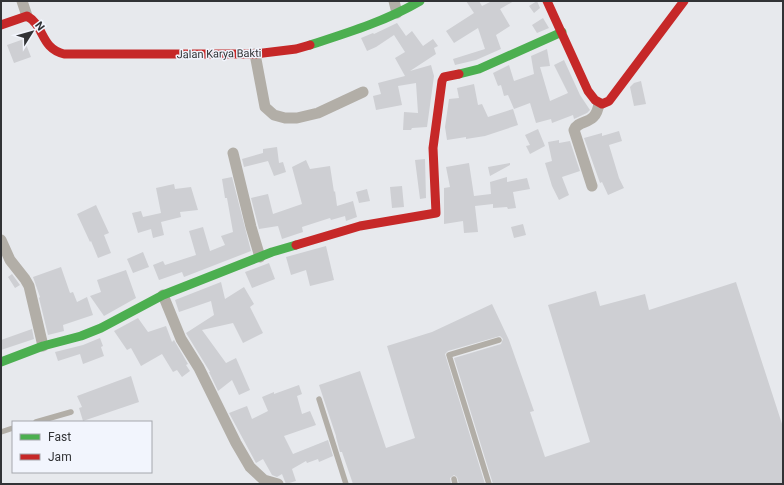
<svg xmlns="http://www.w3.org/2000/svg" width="784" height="485" font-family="Roboto,sans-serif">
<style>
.building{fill:#cecfd3}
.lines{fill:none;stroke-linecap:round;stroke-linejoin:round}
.lane{stroke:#b2aea7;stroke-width:5.5}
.street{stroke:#b2aea7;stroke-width:11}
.fast{stroke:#4caf50;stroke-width:9}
.jam{stroke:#c62828;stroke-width:9}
.labels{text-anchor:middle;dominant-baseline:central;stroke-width:3;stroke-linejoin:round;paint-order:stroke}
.street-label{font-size:11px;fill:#323336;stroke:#f2f5fd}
</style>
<rect width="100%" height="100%" fill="#e7e9ed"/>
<path class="building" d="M466,1H479L482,6L492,1H514L500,9L510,26L496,35L501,49L476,60L455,65L453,59L485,49L478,28L454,43L446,31L474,13Z
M537,1L540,8L534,13L529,6Z
M543,18L549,28L537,33L532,25Z
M397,23L406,36L412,31L423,46L433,39L438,46L434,48L436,54L410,71L431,65L434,76L427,127L412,128L411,130H403L404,112L418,113L416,83L398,86L402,105L376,110L373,96L381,94L378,83L405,76L395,58L405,52L394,35L376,47L367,51L361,38L373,33L374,34Z
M24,39L31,57L14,63L7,45Z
M547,49L550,66L540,67L550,101L568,93L554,65L564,60L580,95L590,110L587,113L574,119L573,115L552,123L551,119L536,123L530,103L514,109L508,95L504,96L501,85L498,86L493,73L509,65L514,81L534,74L531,56Z
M641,81L646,104L634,106L630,87L634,83Z
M474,84L478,105L482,104L488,117L513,109L518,125L485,136L466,139V137L447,140L445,127L449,99L459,98L457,88Z
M538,129L545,146L530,154L526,146L530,145L525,135Z
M619,131L622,141L609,145L619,178L624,188L608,195L602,182L600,183L584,138L602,133V136Z
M559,140V143L570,141L580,171L562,177L569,195L559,200L552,186L545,163L552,161L548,142Z
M277,147L279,163L283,162L286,172L274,176L268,161L244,167L242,159L263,153V149Z
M425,159L426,198L420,199L415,160Z
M306,160L310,169L330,166L334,192L335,191L337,206L353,201L357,217L346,221L345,216L331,220L330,218L302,227L303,232L282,239L278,226L259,229L251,198L268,194L273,214L302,204L292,167Z
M469,163L474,196L491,194L490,182L507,177V182L527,178L530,189L513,192L516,208L508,209L507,207L493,208V204L475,206L478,232L464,233L463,221L444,224V188L450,187L446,167Z
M510,163V165L490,176L488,167Z
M232,177L251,251L184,277L182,272L159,280L153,265L163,261L165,265L196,255L189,231L203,227L210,251L225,245L221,236L233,232L227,198H225L222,179Z
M174,184L175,189L191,187L198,210L180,212L181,217L161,222L164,235L153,238L151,229L138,233L132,213L141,211L143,217L161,213L156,188Z
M402,186L404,207L392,208L390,187Z
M367,189L370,201L359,203L356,192Z
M96,205L109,233L104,235L111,253L98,258L91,241L90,242L77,214Z
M523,224L526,235L514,238L511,227Z
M326,246L334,280L310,286L306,270L291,275L286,257Z
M143,252L149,267L133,273L127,259Z
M269,263L275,279L252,288L245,272Z
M61,267L70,293L73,292L77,302L87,297L93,315L63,325L64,331L48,335L39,298L40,297L33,277Z
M126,270L136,298L104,316L90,296L101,292L97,280Z
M12,274L20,285L15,288L8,277Z
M221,282L225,299L244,287L254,304L250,307L263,333L243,343L233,323L202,330L226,363L236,358L250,390L239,395L232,380L218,391L209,372H210L186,333L214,315L211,301L179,312L175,300Z
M736,282L783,427V484H493L454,358L501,344L503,339L500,336L448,351L445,354L485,484H459L457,477L454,475L450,478L451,484H353L342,452H340L336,437V436L319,385L360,371L386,448L415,438L387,346L432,332L492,304L509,340L534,411L530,412L545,457L590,442L548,305L596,291L600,306L645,294L649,310Z
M138,318L148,332L166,326L172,342L174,340L188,364L186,365L190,371L182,377L177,370L173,372L162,354L141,366L131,348L127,350L114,331Z
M32,329L34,339L1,350V340Z
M100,338L103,346L101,347L104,356L83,364L80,354L58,361L55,352L83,345Z
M131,376L139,402L83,421L79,408L82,407L77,396Z
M299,385L302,394L297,396L302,414L310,411L316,425L284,436L293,454L328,440L333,456L319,462L318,459L307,463L306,461L292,469L296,481L286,484L282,474L277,477L272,475L263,459L256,463L229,413L247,406L252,419L268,411L262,397L274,392V394Z"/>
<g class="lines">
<path class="lane" d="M319,399L346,484
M36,422L71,412
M1,432L13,428
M454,479L455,484
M489,484L449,355L499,340"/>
<path class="street" d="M22,1L27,16
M394,1L397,13
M255,54L265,107L274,115L285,118H297L318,113L363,92
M233,153L251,227L260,257
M592,186L574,130C579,118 596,127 599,103
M1,240L10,260L25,279L29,286L43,346
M163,295L181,339L199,368L236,443L250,467L264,480L278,484"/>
<path class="fast" d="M310,45C347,33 386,21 420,1
M459,74L479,69L562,32
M1,362L43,346L81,336L101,328L163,295L272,252L296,245"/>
<path class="jam" d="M547,1L588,91L595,100L602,104L609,101L684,1
M1,25L27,16C45,26 40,48 64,54H255L296,49L310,45
M296,245L360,226L436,213L433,148L442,81L444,77L459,74"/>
</g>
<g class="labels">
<g class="street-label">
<text transform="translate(219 54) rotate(-1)">Jalan Karya Bakti</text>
</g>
</g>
<rect width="784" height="485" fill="none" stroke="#323336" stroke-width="4"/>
<rect x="12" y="421" width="140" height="52" fill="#f2f5fd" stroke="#a5a7ad"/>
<rect x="20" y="434" width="20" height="6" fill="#4caf50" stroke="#a5a7ad"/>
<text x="48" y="441" font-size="12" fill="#323336">Fast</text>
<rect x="20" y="454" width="20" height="6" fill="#c62828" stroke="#a5a7ad"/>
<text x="48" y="461" font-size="12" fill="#323336">Jam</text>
<g transform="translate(32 32) rotate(53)" stroke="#f2f5fd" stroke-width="3" paint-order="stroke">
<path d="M0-3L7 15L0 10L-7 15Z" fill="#323336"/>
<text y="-6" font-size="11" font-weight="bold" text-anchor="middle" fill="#323336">N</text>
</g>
</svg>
